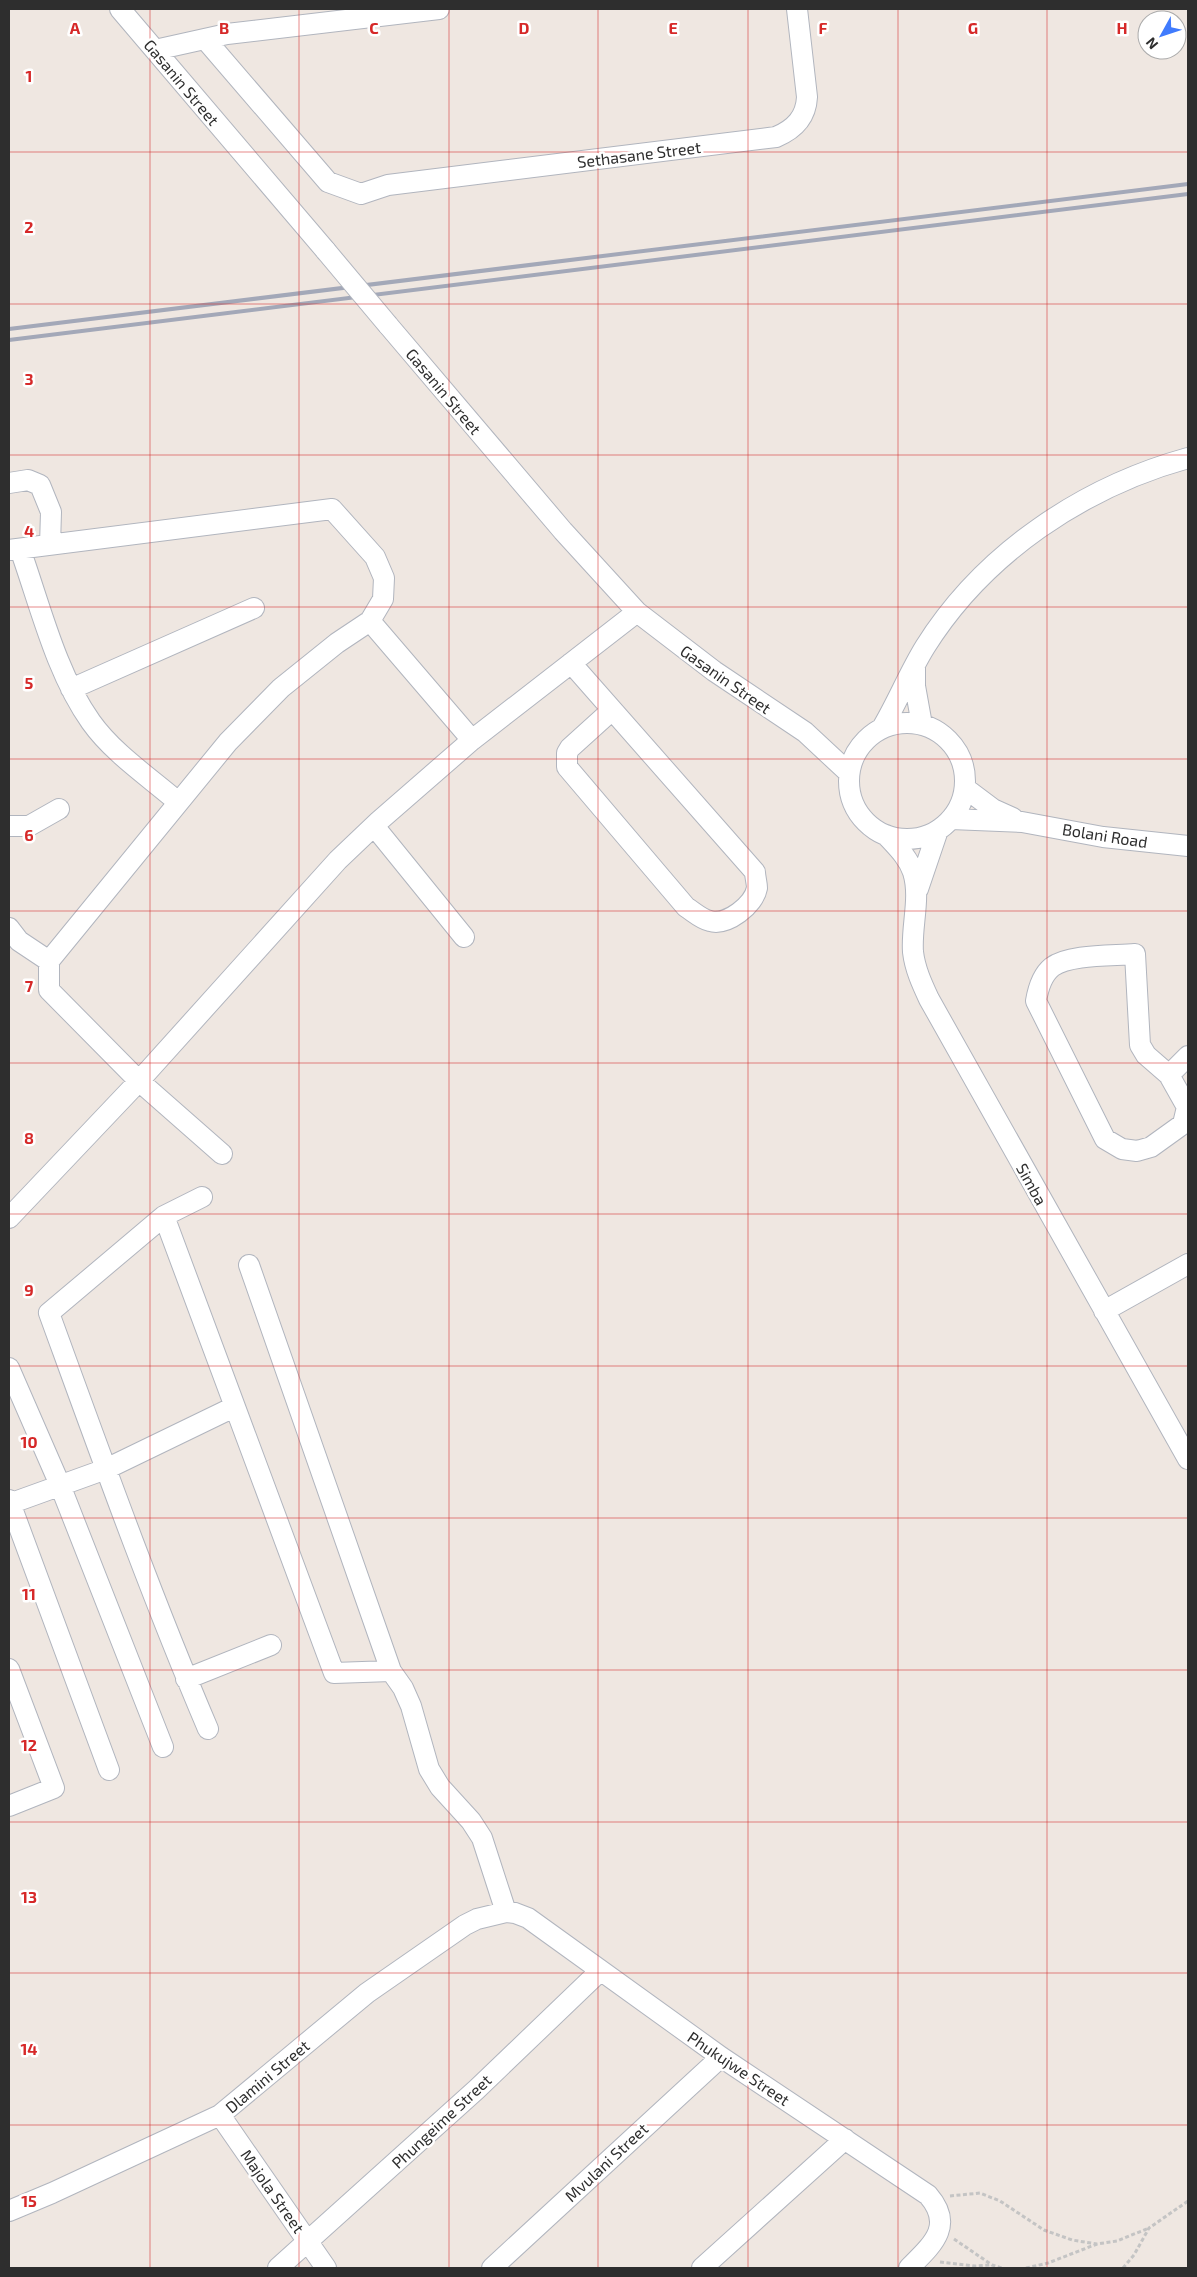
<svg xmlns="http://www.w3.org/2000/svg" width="1197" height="2277" font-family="'Exo 2',sans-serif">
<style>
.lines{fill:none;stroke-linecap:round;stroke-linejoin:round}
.minor-casing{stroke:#b1b5be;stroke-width:22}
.path{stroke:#c4c4c4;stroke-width:3;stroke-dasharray:4 2.5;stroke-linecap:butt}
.minor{stroke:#fff;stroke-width:20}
.rail{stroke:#a3a8b8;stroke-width:4}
.minor-bridge-casing{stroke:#b1b5be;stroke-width:22;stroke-linecap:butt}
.minor-bridge{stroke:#fff;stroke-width:20}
.grid{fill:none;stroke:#d62828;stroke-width:1;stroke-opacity:0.55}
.labels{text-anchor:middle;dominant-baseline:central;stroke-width:5;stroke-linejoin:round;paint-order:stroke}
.street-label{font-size:16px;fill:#2e2e2e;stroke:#fff}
.grid-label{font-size:16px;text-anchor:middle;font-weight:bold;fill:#d62828;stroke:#fff;stroke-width:5;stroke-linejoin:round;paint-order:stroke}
</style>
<rect width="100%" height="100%" fill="#efe7e1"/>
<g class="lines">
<g class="minor-casing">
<path id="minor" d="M120,9L326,251
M205,39L328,182L361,194L388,185L776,137C795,129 806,117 807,97L797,9
M155,50L227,34L439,9
M388,325L563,531L637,612L714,671L805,732L849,773
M9,483L28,480L40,485L51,512L50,545
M20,549C40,605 56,673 91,722C113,753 149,777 178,802
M9,550L332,509L375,557L384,578L383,599L370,621L337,643L281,688L228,742L49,961
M370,621L472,740
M571,663L755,872C755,877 757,883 757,888C754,905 727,926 710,921C701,919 694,912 686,907L567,767V753L570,748L612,710
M915,668V686L922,725
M71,689L254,608
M849 781a58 58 0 1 1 116 0a58 58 0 1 1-116 0Z
M882,728C898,701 909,673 925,647C984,553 1083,487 1188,458
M965,788L993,809L1013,818
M951,819L1022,822L1103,837L1188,846
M9,826H29L59,809
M374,826L464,937
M886,835C896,846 908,857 913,872C921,898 911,926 913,952C915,969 922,984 929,999L1188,1459
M918,889L938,830
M9,928L19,941L49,961V990L139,1081L222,1154
M1135,954L1140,1045L1146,1055L1169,1075L1187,1107L1183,1124L1151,1147L1137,1151L1122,1149L1105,1139L1036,1001C1038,989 1042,975 1052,967C1069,954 1113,956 1135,954Z
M1169,1075L1188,1056
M202,1197L164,1216L49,1313C100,1453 150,1593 208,1729
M164,1216L334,1673L391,1671
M9,1218L139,1081L338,860L379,821L472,740L637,612
M249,1265L391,1671L403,1688L411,1706L429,1769L440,1787L471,1821L482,1838L506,1912
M1104,1311L1188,1264
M9,1368L60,1485L163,1747
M9,1500L109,1770
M9,1504L106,1469L234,1407
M9,1669L54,1788L9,1806
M186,1679L271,1645
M220,2115L326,2268
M9,2211L52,2193L220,2115L367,1993L465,1925L477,1919L506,1912L515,1913L528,1918L721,2057L928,2195C955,2226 932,2245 909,2268
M278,2268L477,2089L600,1971
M492,2268L721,2057
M702,2268L845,2139"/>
</g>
<path class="path" d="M950,2196L980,2193L1000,2201L1044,2230L1072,2240L1097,2244L1117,2241L1149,2228
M954,2239L992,2265L1002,2268
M940,2262L975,2266L991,2265
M1026,2268L1048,2263L1097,2244
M1123,2268L1134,2255L1149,2228L1188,2201"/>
<use href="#minor" class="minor"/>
<path class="rail" d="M9,329L1188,184
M9,340L1188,194"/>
<g class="minor-bridge-casing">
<path id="minor-bridge" d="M326,251L388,325"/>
</g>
<use href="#minor-bridge" class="minor-bridge"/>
</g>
<path class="grid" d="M150,9V2268M299,9V2268M449,9V2268M598,9V2268M748,9V2268M898,9V2268M1047,9V2268M9,152H1188M9,304H1188M9,455H1188M9,607H1188M9,759H1188M9,911H1188M9,1063H1188M9,1214H1188M9,1366H1188M9,1518H1188M9,1670H1188M9,1822H1188M9,1973H1188M9,2125H1188"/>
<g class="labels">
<g class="street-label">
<text transform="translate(182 82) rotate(50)">Gasanin Street</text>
<text transform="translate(639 154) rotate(-7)">Sethasane Street</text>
<text transform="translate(444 391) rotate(50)">Gasanin Street</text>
<text transform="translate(726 679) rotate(35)">Gasanin Street</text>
<text transform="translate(1105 835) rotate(9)">Bolani Road</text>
<text transform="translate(1032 1184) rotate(61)">Simba</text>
<text transform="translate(739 2068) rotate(34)">Phukujwe Street</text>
<text transform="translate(267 2076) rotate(-40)">Dlamini Street</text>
<text transform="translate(441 2121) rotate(-43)">Phungeime Street</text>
<text transform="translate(606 2162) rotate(-43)">Mvulani Street</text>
<text transform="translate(273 2191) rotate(55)">Majola Street</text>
</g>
</g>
<g class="grid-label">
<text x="75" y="34">A</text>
<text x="224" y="34">B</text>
<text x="374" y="34">C</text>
<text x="524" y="34">D</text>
<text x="673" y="34">E</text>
<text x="823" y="34">F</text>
<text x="973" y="34">G</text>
<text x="1122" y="34">H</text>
<text x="29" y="82">1</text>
<text x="29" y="233">2</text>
<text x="29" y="385">3</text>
<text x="29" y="537">4</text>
<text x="29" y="689">5</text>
<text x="29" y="841">6</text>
<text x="29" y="992">7</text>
<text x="29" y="1144">8</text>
<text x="29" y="1296">9</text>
<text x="29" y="1448">10</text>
<text x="29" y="1600">11</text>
<text x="29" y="1751">12</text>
<text x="29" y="1903">13</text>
<text x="29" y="2055">14</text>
<text x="29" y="2207">15</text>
</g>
<rect width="1197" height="2277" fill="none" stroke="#2e2e2e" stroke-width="20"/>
<g transform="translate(1162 35) rotate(230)"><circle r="24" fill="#ffffff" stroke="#ababab"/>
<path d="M0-4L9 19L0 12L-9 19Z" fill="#407bfd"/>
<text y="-8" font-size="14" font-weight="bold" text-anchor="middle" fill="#2e2e2e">N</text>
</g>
</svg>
